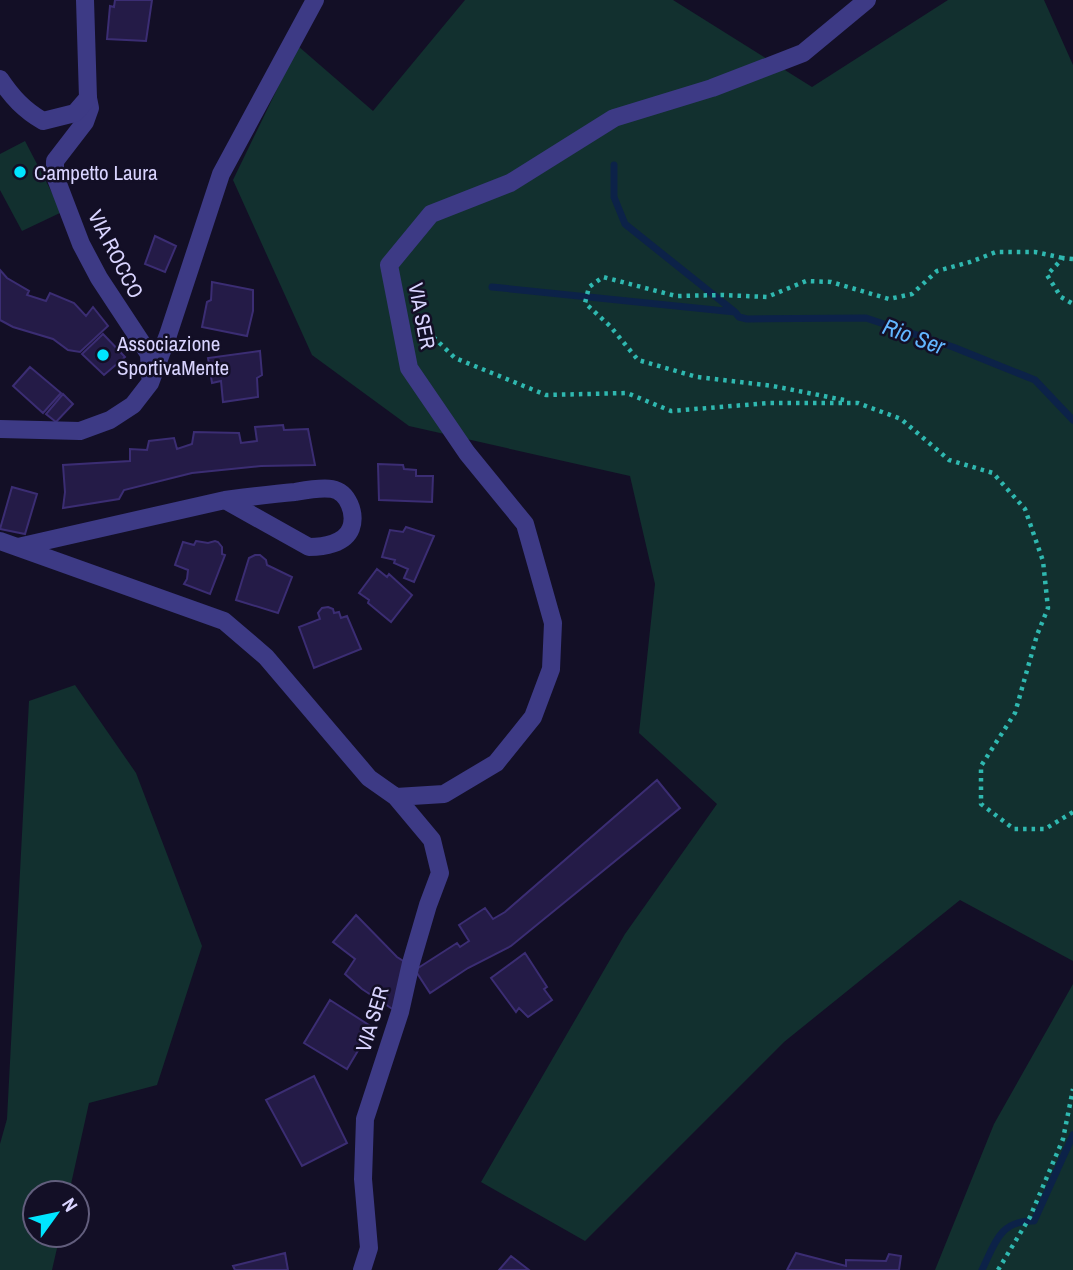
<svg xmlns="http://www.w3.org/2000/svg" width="1073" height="1270" font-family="'Archivo Narrow',sans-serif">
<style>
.green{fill:#12302f}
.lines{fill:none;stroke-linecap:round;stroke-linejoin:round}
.stream{stroke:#0c2248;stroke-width:7}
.building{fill:#241b47;stroke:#3b2d73;stroke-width:2}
.path{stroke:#2fb8b0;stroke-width:4.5;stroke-dasharray:3.5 5;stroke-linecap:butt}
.minor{stroke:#3d3a85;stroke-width:18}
.tertiary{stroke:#3d3a85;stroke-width:18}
.poi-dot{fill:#00e5ff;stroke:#130f26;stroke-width:2.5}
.labels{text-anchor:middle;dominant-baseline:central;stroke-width:5;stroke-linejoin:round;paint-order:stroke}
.poi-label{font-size:21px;fill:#d9d4ff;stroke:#130f26;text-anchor:start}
.street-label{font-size:21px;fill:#d9d4ff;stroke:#130f26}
.water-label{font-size:23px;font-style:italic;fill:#62b6ff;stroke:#130f26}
</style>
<rect width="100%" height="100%" fill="#130f26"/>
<path class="green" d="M465,0H673L812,87L948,0H1044L1073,65V961L960,900L784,1042L585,1241L481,1182L625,934L717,804L639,733L655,584L630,476L409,426L312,355L233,180L298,46L373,111Z
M25,141L62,212L22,231L0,190V154Z
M75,685L136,773L202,946L157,1085L89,1103L69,1193H35V1235H60L52,1270H0V1144L7,1119L29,701Z
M1073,984V1270H935L994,1124Z"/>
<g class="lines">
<path class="stream" d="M614,165V197L625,224L735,312
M492,287L735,312L739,317L747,319L866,318L953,347L1035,380L1073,420
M982,1270C995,1243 1000,1220 1034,1221L1073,1135"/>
</g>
<path class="building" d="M115,0H152L146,41L107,39L110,6L114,7Z
M155,236L176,246L165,272L145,264Z
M0,270L7,278L29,291L27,295L46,301L50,293L74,303L86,316L93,307L108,326L80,352L68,350L53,339L13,327L0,320Z
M212,282L253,290V311L247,336L202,327L207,302L211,300Z
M103,334L125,357L104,375L82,354Z
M260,351L262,375L257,378L258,397L223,402L221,381L212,383L208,358Z
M30,367L61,393L43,413L13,386Z
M63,394L73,404L56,422L46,414Z
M283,425L284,430L308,429L315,465L261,466L192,473L124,490L119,499L63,508L65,492L63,465L130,461V449L147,450L149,441L174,438L177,449L192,444L194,432L239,433L241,443L257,441L255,427Z
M378,464L403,465L404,469L416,470V476H433L432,502L379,500Z
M12,487L37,494L25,534L0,529Z
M406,527L434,536L414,582L404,578L408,569L394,563L395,560L382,557L390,530L403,532Z
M196,541L208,543L215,541L218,542L222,547V554L225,555L210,594L184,584L187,579L188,570L175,565L183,542L194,545Z
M255,555H260L266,560L267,565L292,577L278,613L236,600L249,558Z
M377,569L387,577L389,574L412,595L391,622L368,603L369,600L359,593Z
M328,607L333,609L334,613L339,612L341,618L347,616L361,649L314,668L299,627L320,619L318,613L322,608Z
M657,780L680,808L511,946L468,968L430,993L415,970L457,943L460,947L469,941L459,925L485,908L493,919L505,912Z
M356,915L397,957L408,964L394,1010L362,989L345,974L355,959L333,942Z
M525,953L547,987L544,989L552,1000L528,1017L519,1008L516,1012L491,978Z
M330,1000L372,1027L347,1069L304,1043Z
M314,1076L347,1143L302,1166L266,1100Z
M285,1253L288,1270H235L233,1266Z
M796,1253L846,1266V1260L886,1261L889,1254L901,1256L899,1270H787Z
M511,1256L529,1270H499Z"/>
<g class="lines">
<path class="path" d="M1073,259L1063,258L1047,275L1061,297L1073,304
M421,325L455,358L546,395L627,393L671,411L769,403H858L901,419L949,460L993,473L1025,509L1043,561L1048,608L1037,635L1015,713L981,766V804L1014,829H1045L1073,812
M844,400L773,386L697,377L638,360L610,326L585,303L589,287L603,277L676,296L723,295L767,297L806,281L831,282L889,299L912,294L937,271L970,262L996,252H1035L1063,258
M998,1270L1030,1217L1063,1139L1073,1089"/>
<path class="minor" d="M88,98L90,108L85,122L55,161V176L81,244L99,278L149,354L150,376
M0,429L80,431L110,420L133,405L150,383L168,335L221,174L315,0
M0,541L224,621L266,657L369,778L396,797L444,794L496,763L533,717L551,669L553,623L525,524L467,453L409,368L389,265L431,214L510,183L614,118L712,88L803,53L867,0
M18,547L225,500L309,547C323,547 345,544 351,528C356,513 348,492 332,489C321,487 306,490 295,492C271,494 248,497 225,500
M362,1270L369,1248L363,1179L365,1119L400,1012L411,963L428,905L440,873L432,840L396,797"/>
<path class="tertiary" d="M0,79C12,97 24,110 43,121L75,113L88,98L85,0"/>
</g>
<g class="poi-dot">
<circle cx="20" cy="172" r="7"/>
<circle cx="103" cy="355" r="7"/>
</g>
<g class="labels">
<g class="poi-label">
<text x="34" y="172">Campetto Laura</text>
<text x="117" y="343">Associazione<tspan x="117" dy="24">SportivaMente</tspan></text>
</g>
<g class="street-label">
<text transform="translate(116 254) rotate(63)">VIA ROCCO</text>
<text transform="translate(422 316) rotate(79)">VIA SER</text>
<text transform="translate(372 1019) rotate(-73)">VIA SER</text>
</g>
<g class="water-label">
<text transform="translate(914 336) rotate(20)">Rio Ser</text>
</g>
</g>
<g transform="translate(56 1214) rotate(57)"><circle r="33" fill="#130f26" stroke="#625e7d" stroke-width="2"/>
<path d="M0-5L12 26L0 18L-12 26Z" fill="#00e5ff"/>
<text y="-10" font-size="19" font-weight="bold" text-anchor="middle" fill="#d9d4ff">N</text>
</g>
</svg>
